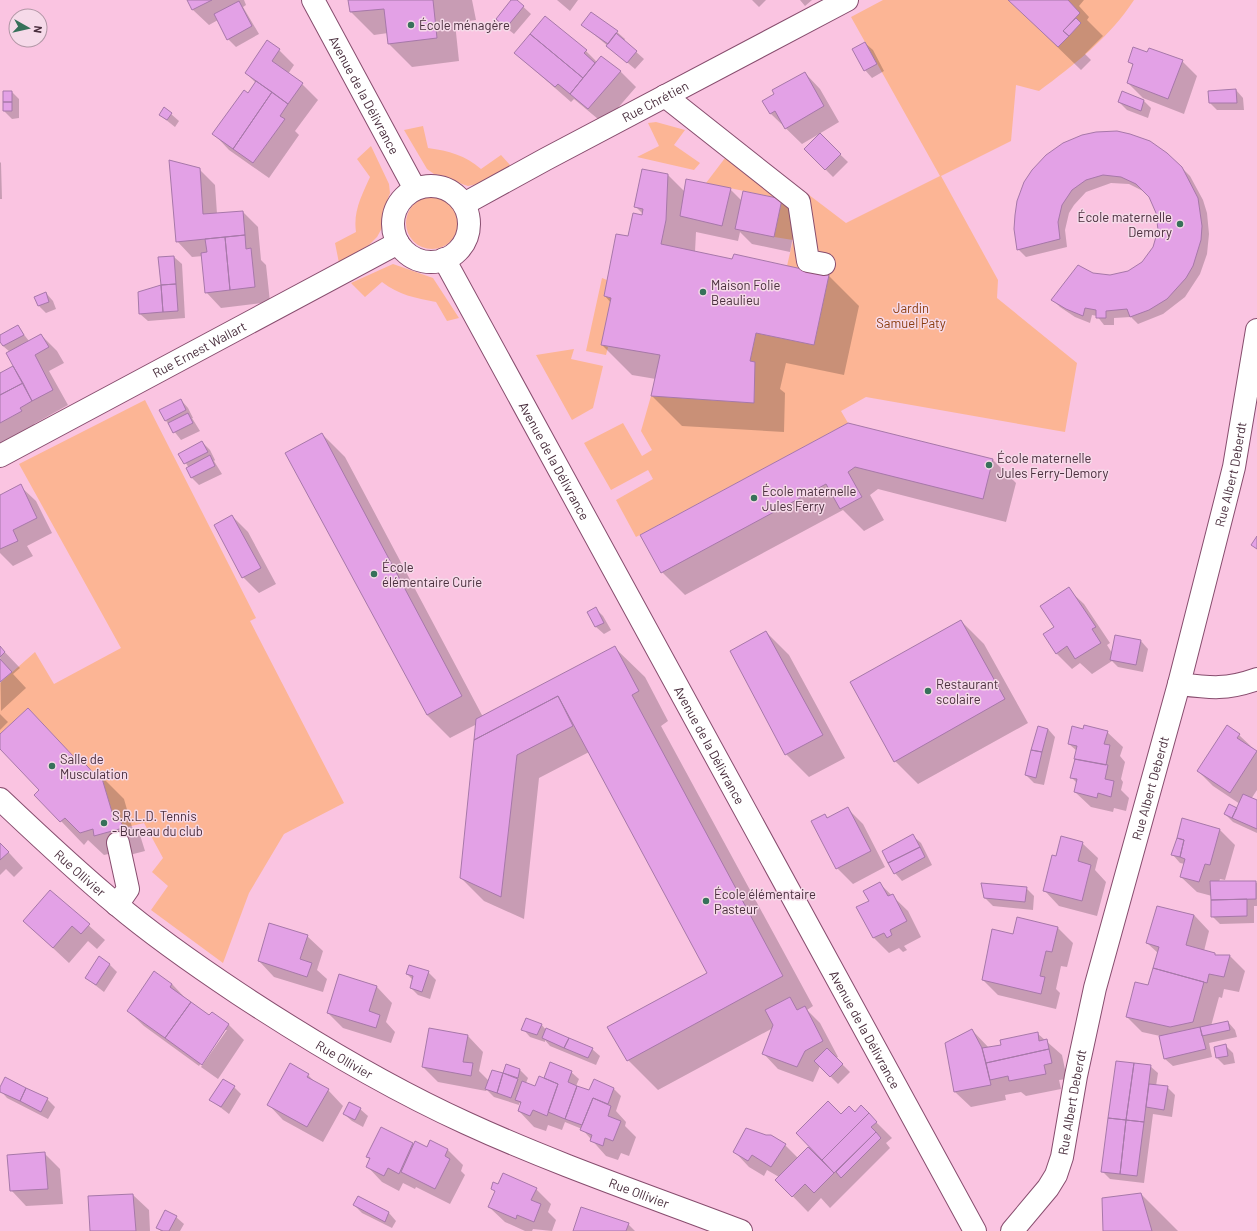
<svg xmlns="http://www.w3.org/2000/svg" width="1257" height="1231" font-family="Barlow,sans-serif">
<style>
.green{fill:#fcb595}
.shadow{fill:#0003}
.building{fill:#e3a1e6;stroke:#a778a9}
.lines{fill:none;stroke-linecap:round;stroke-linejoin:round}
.minor-casing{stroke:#874d6e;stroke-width:24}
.minor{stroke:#fff;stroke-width:22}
.poi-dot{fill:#37715a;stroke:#f6dae9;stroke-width:1.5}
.labels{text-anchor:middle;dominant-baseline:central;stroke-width:3;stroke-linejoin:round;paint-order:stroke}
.poi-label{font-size:13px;fill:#4a2f3e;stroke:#f6dae9;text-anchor:start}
.street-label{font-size:13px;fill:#4a2f3e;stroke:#f6dae9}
.park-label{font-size:13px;fill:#8b3d10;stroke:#f6dae9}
</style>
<rect width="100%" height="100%" fill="#fac4e1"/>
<path class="green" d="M883,0H1134C1110,37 1074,65 1039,91L1016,85L1011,141L941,176L998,280L997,298L1077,363L1065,432L866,397L841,411L848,423L636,537L616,500L653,479L648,470L611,490L584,443L623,423L642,456L652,450L641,431L651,396L754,403L755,363L750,361L756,333L814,345L829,275L787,266L793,240L774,237L782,199L706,183L738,141L846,223L940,176L851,17Z
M656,122L685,130L674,145L700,163L694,170L637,157L659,146L648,123Z
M423,126L428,148C449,151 465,155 481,169L501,155L511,166L478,184L468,186L462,184L445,176L434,174L427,169L404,130Z
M371,146L389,184L390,193L382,216V228L377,237L369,245L339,263L335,243L356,232C353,211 362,195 370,177L357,159Z
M406 223a26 26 0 1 1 52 0a26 26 0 1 1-52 0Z
M393,264L433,278L459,318L447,321L436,302C415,298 399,295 382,282L365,297L351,283Z
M602,278L607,280L604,296L611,298L602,345L608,347L606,355L586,351Z
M574,349L571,359L603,366L593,408L572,420L536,355Z
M145,400L256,618L250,621L344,803L284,834L249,893L223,963L151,910L168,886L152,872L163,858L144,823L123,828L117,811L112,812L101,775L98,778L77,755L74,757L28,708L0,734V683L35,652L54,684L121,648L19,464Z"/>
<path class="shadow" d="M188,0H244L246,5L243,7L259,34L236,47L228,39L218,20L209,25L193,10Z
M349,0H472L476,20L455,23L459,61L412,67L389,44L388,33L374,35L351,12Z
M513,0H516L531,14L514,34L505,27Z
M557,0H578L570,11Z
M752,0H766L759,7Z
M800,0H812L805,6Z
M1009,0H1084L1079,6L1089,17L1087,20L1103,36L1085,54L1091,60L1081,70Z
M583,25L617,32L625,39L624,41L644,59L635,69Z
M865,43L873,50L884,71L872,78L865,70Z
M279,50L294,65L288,74L302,84L318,100L295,131L299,135L269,178L229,150L214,134L249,94L256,83L246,73Z
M586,51L597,62L620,71L636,87L604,124L574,99L571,102L515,53Z
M1147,53L1182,61L1197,76L1184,114L1143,98L1128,83L1134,66L1129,62Z
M805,73L820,89L839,122L819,134L848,162L833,177L805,149L819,134L802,144L771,114L764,101Z
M1236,90L1243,98L1244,110H1217L1210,103Z
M4,92H12L19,99V118L12,119L4,111Z
M1144,101L1151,108L1148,118L1127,110L1119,102Z
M171,114L179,121L175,127L160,115Z
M0,162L1,163L2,199H0Z
M1180,166L1190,176L1203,200L1207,213L1209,234L1207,254L1200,274L1185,297L1163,314L1138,324L1131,317L1114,318V325H1104L1097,316L1092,315L1090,323L1075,317L1060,307L1053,300L1093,274L1102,276L1120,275L1136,268L1143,262L1154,248L1157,239L1159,221L1150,196L1145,192L1129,184L1111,183L1086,192L1074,205L1069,213L1065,230L1067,247L1026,257L1018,249L1029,176Z
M199,169L215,185L217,214L243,212L258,227L261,260L266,265L270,302L221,308L206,292L203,256L192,257L177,241Z
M668,175L685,192L730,189L742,201L782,200L797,215L790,252L752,244L740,232L738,241L696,232L695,252L733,260L734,256L829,276L859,306L844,375L786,363L780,389L785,393L784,432L682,426L652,396L656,379L632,375L602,345L611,303L605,296L629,237L645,216L635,206Z
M174,257L182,264L185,318L148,321L140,314L162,286Z
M46,293L53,301L56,309L46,313L39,306L35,297Z
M18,327L29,341L41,335L57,351L64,363L49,371L68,405L34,424L36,427L0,447V372L1,373L15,366L10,352L3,346L0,336Z
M181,400L188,408L193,418H192L200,431L181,440L166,421Z
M848,424L993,460L1016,483L1006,522L878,489L870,495L884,520L864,531L843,510L685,595L662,572Z
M322,434L345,457L483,717L615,648L645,677L668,721L661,726L813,1006L807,1010L820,1023L838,1057L836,1058L850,1072L838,1084L820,1066L813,1082L778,1069L763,1053L773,1028L658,1090L628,1060L609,1027L709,974L589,752L539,778L524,919L484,901L461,878L477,724L450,738L427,715Z
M202,442L210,450L215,460L214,461L222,474L199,485L191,477L189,468L180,454Z
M20,486L36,501L52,533L27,546L33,556L13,566L0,553V496Z
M232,516L248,532L276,584L259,593L243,577L216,525Z
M1068,589L1084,604L1110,643L1107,645L1112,653L1116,636L1141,641L1148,649L1143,672L1118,667L1112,661L1092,674L1080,663L1072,669L1056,653L1055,627Z
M595,608L603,616L611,630L604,634L596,627L588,612Z
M961,621L984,644L1028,723L918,784L895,761Z
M766,632L789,655L845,758L809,777L786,754Z
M0,647L20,668L13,674L26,688L1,711Z
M0,714L8,722L0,730Z
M1227,727L1239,735L1257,752V790L1251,799L1257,801V833L1233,822L1225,814L1237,809L1240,804L1213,786L1198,771Z
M1048,729L1055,737L1044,785L1034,783L1026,775Z
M1084,730L1107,732L1123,747L1120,756L1125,762L1121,779L1123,782L1121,790L1129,798L1126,811L1114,808L1113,812L1091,807L1075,792L1077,783L1072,778L1077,751L1069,744Z
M50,732L75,758L77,756L99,779L101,776L124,799L132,827L140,835L145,851L118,858L113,853L104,855L88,840L84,845L36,795L40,790L0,747V735Z
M848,809L863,824L885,867L853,884L837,868L825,815L828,819Z
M1220,830L1235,845L1225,880L1220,879L1219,882H1255L1257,883V906H1254V923L1220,924L1212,916V896L1197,892L1181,877L1185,864L1180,863L1173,855Z
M913,836L921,843L932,865L902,881L895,873Z
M0,843L23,868L14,877L6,869L0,875Z
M1082,843L1098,858L1095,870L1106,882L1097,916L1059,906L1044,890L1057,857Z
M880,884L908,911L921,937L904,946L907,950L903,952L899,948L889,953L874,938L858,908L871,901Z
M1026,888L1034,896L1033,910L993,906L985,898Z
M50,891L105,940L97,949L88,941L69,963L24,921Z
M1194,915L1209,931L1204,951L1218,956H1230L1245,971L1239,992L1224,989L1222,998L1219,997L1211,1026L1228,1022L1235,1030L1237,1037L1209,1043L1212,1057L1173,1066L1165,1059L1160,1036L1142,1032L1127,1017L1148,986L1158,953L1147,943Z
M1058,928L1073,943L1067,967L1061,966L1056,989L1060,993L1056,1009L998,995L983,980L1013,935Z
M307,936L323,951L317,970L327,979L323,992L274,977L259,961Z
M109,964L117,972L104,992L86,978Z
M428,972L436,980L430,999L418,995L411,988L413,980L407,974Z
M339,975L377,987L392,1003L386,1022L395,1032L391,1043L343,1028L328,1013Z
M172,984L187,1000L209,1016L212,1013L229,1025L244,1040L218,1079L201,1067L227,1030H224L199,1066L144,1026L128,1011Z
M541,1024L546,1030L592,1049L600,1056L596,1065L550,1046L545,1040V1042L530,1037L523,1029Z
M972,1030L989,1048L1002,1045L1037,1033L1062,1055L1067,1079L1059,1080L1061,1089L1026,1096L1021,1092L1005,1095L1006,1100L971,1107L955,1092L946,1044Z
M468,1036L483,1052L479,1071L489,1081L504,1075L507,1065L520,1070L528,1078L526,1083L536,1087L544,1079L551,1063L571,1072L579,1079L576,1086L590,1091L594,1081L614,1089L621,1096L616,1111L626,1122L625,1126L636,1137L629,1156L621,1153L618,1160L606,1156L582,1129L565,1122L562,1130L548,1125L546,1131L534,1127L519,1111L521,1104L519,1103V1105L494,1097L487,1090L486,1091L438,1082L423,1067Z
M1226,1046L1233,1053L1235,1063L1224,1065L1216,1057Z
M1150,1066L1158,1073L1156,1086L1167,1087L1175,1095L1172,1117L1153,1114L1144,1183L1110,1179L1102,1171Z
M308,1075L317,1084L328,1090L343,1106L323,1142L283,1120L268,1104Z
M234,1087L241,1094L229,1114L211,1100Z
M0,1090L47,1099L55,1107L48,1119L7,1098Z
M861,1107L892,1138L886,1143L890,1148L830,1208L821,1198L808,1212L777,1180L779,1177L767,1170L764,1176L749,1167L734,1151L785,1145L798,1158L841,1116L855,1113Z
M360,1109L368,1116L363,1127L352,1121L344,1114Z
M381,1128L414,1144L427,1148L431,1141L448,1150L463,1165L461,1171L465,1175L450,1204L416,1187L415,1189L403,1183L399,1191L382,1182L367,1166L370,1160L367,1156Z
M44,1153L60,1169L63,1204L26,1206L11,1190Z
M492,1188L536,1189L551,1204L548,1212L556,1220L552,1231L533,1229L532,1231H525L505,1222L489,1207L496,1192Z
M1141,1194L1178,1231H1105Z
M133,1195L149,1210L150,1231H91L89,1197Z
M358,1197L389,1213L396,1221L392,1228L362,1213L354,1205Z
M176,1217L184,1224L180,1231H161L157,1228Z
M628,1224L635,1231H575Z"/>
<path class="building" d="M187,0H212L192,10Z
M348,0H433L437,38L388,44L384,9L350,12Z
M511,0H517L524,6L506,28L496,19Z
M1008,0H1068L1080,13L1063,31L1069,36L1058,47Z
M239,1L252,26L227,40L214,14Z
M591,12L618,31L608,44L581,25Z
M545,16L587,50L584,53L595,63L583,78L530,34Z
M1076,18L1081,23L1069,36L1063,31Z
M616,33L637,51L627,63L606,46Z
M530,34L583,78L570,94L558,84L555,87L514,53Z
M267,40L280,49L272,61L303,83L288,104L245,73Z
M865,42L877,64L864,71L852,49Z
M1133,47L1147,52L1149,48L1183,60L1168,99L1127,83L1133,64L1128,62Z
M601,56L621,71L588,109L570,94Z
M805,72L824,106L785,129L775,111L770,114L762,101L774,94L772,90Z
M256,81L272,92L233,149L212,134L244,90L248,93Z
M1236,89L1237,103H1209L1208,91Z
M3,91H12V102H3Z
M1122,91L1144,100L1141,111L1118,102Z
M272,92L288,104L280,116L285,119L253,163L233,149Z
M3,102H12V111H3Z
M164,107L172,113L167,120L159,115Z
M1117,131L1130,134L1150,141L1167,153L1182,167L1198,198L1202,226L1201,240L1193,266L1186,278L1167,299L1149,310L1130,317L1127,309L1106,311V318H1096V310L1085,308L1083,316L1066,309L1051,300L1078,265L1093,273L1110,275L1128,271L1142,262L1153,247L1158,230L1156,213L1149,197L1136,184L1121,177L1103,175L1086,180L1072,190L1062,205L1058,222L1060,239L1017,250L1014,229L1015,215L1017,201L1024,182L1032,170L1046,155L1063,143L1082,135L1096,132Z
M820,133L841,154L825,170L804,149Z
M169,160L200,168L203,214L243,211L245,235L176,242Z
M642,169L668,174L666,220L661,244L732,259L734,254L829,275L814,345L756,333L750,361L755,362L754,403L651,396L660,355L601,345L611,298L604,296L616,234L628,236L633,213L642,215L643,209L634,207Z
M686,179L731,188L722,226L680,216Z
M743,191L782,199L774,237L735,229Z
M245,235L246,249L251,248L255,287L230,290L225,237Z
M225,237L230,290L205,293L201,253L207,252L205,239Z
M174,256L176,284L161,285L158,257Z
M176,284L178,311L163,312L161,285Z
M161,285L163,312L139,314L138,292Z
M46,292L49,302L38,306L34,297Z
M18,325L24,335L3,346L0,342V335Z
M41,334L49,347L35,355L53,390L32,401L6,353Z
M13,366L23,383L0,395V373Z
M23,383L32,401L20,408L22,411L0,423V395Z
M181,399L186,410L165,421L159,410Z
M188,413L193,423L173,433L168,423Z
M848,423L993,459L983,499L855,467L848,472L862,497L840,509L826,484L661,573L640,535Z
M322,433L462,696L427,715L285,453Z
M202,441L208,452L184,464L178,454Z
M210,455L215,466L191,478L186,468Z
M21,484L37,518L13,530L18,541L0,549V495Z
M232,515L261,568L242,578L214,525Z
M1257,536V549L1251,545Z
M1069,587L1096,627L1092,629L1101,643L1075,659L1067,646L1056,654L1043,634L1054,627L1040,606Z
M596,607L604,623L595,627L587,612Z
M961,620L1005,699L894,762L850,682Z
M766,631L823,735L785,755L730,651Z
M1115,635L1141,640L1136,665L1110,660Z
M0,646L5,652L0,657Z
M615,646L639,691L632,695L783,976L627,1061L607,1027L707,973L558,696L474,740L476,719Z
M0,659L12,672L0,682Z
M558,696L573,726L517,755L501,897L460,878L474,740Z
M28,708L74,757L77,755L98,778L101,775L112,812L117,811L123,828L94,836L93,829L80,833L65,818L60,822L34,795L39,790L0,749V734Z
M1084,725L1108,731L1104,744L1110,745L1106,765L1074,759L1077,746L1068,744L1072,726L1083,729Z
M1227,725L1240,734L1237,738L1257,751L1230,793L1197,771Z
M1038,726L1048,729L1042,752L1031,750Z
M1031,750L1042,752L1036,778L1025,775Z
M1075,759L1108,765L1105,779L1114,781L1111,797L1098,793L1097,798L1074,792L1077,779L1070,778Z
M1243,794L1257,800V829L1232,818Z
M1229,804L1237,808L1232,818L1224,814Z
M848,807L871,851L836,869L811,821L825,814L827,818Z
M1182,818L1220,829L1210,865L1205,864L1199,882L1180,877L1185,859L1180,857L1184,840L1177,838Z
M913,834L920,847L888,863L882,851Z
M1061,836L1083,842L1078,861L1091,865L1082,901L1043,891L1052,855L1056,856Z
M1177,838L1184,840L1180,857L1171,855Z
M0,843L9,852L0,860Z
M920,847L925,857L894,874L888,863Z
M1210,881H1256V899L1211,900Z
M880,882L888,896L893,894L907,921L890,930L892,935L887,938L884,933L873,938L856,907L869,901L863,891Z
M981,883L1027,887L1025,902L984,898Z
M50,890L90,924L81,934L72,926L53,948L23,921Z
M1247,899V916L1211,917V900Z
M1157,906L1194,915L1186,945L1215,953V955H1230L1224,977L1209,974L1207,983L1153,968L1159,947L1146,943Z
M1017,917L1058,927L1052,952L1046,951L1040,976L1045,977L1041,994L982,980L992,929L1013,934Z
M269,923L308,935L300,959L312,963L307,977L258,961Z
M99,956L110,964L96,985L85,978Z
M409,965L429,971L422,992L410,988L413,976L406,974Z
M1153,968L1204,982L1193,1022L1170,1027L1126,1017L1135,982L1148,985Z
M154,971L172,984L170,987L191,1002L165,1038L127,1011Z
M339,974L377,986L369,1011L380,1015L376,1028L327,1013Z
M790,997L797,1010L805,1006L823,1041L805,1051L797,1067L762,1054L773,1025L765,1010Z
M191,1002L209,1015L212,1012L229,1024L202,1065L165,1038Z
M526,1018L542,1024L537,1035L521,1030Z
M1228,1021L1230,1030L1202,1036L1200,1027Z
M1200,1027L1206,1049L1164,1059L1159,1036Z
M429,1028L468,1035L463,1062L473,1063L471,1076L422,1067Z
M546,1028L569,1038L564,1048L542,1038Z
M972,1029L982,1048L991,1085L954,1092L945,1043Z
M1038,1032L1039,1041L1047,1039L1049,1049L986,1063L982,1048L1001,1045L1000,1040Z
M569,1038L593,1048L588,1058L564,1048Z
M1226,1044L1228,1056L1216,1058L1214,1047Z
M827,1048L843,1064L830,1077L814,1061Z
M1049,1049L1052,1063L1044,1065L1046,1074L1009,1081L1008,1076L990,1080L986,1063Z
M1116,1061L1134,1063L1126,1120L1108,1118Z
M550,1062L572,1071L568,1082L577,1086L565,1119L548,1112L558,1084L544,1078Z
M290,1063L309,1074L307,1077L329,1089L307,1127L267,1105Z
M1134,1063L1151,1065L1144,1122L1126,1120Z
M506,1064L520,1069L518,1078L503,1073Z
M492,1070L503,1073L497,1093L485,1089Z
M503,1073L518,1079L511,1098L497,1093Z
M539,1076L558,1084L547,1116L533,1110L530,1116L518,1111L521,1102L515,1100L522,1081L535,1086Z
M5,1077L26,1088L20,1101L0,1092V1087Z
M223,1079L235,1086L221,1107L209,1100Z
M594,1079L614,1088L608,1104L593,1098L582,1125L565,1119L577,1086L589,1090Z
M1149,1084L1168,1086L1164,1110L1146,1107Z
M26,1088L48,1098L41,1112L20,1101Z
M593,1098L611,1106L608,1116L621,1121L613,1141L605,1138L603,1146L590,1141L592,1135L580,1130Z
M828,1101L841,1114L849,1106L855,1112L861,1105L869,1113L822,1160L796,1133Z
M349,1102L361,1108L355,1120L343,1114Z
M869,1113L877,1122L871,1127L876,1132L834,1173L822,1160Z
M1108,1118L1126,1120L1120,1174L1101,1172Z
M1126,1120L1144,1122L1137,1176L1120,1174Z
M381,1127L413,1143L399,1174L388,1168L384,1176L366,1167L370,1158L366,1157Z
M746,1128L766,1135H771L786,1144L771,1167L752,1155L748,1161L733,1152Z
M876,1132L881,1138L841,1178L836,1172Z
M430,1140L448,1149L445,1156L450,1159L435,1189L401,1172L415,1141L427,1147Z
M808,1147L834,1173L814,1193L805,1184L792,1197L775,1180Z
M45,1152L48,1189L10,1191L7,1155Z
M503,1173L537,1188L531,1200L541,1204L534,1222L517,1215L516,1219L488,1207L495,1191L491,1189L493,1182L498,1184Z
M1141,1193L1152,1231H1103L1102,1198Z
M133,1194L136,1231H90L88,1196Z
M358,1196L389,1212L385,1222L353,1205Z
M581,1207L629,1223L626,1231H573Z
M165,1210L177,1216L169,1231H163L156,1228Z"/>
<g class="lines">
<g class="minor-casing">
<g id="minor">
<path id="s1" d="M313,0L415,189"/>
<path d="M665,96L799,202L808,261L824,264"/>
<circle cx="431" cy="224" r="38"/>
<path id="s2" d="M464,204L546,159L847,0"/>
<path id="s3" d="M444,259L975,1231"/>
<path id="s4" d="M0,456L398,243"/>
<path d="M1179,684C1211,688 1226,690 1257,679"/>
<path id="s5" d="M0,799C38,835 76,871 116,904C155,937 197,966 239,994C312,1042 387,1087 466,1123C555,1164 649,1196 741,1231"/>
<path d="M117,905L128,889L118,843"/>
<path id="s6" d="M1012,1231L1048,1188L1056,1175L1062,1157L1076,1076L1095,988L1179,684L1226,499L1234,467L1257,330"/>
</g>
</g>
<use href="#minor" class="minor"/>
</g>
<g class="poi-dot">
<circle cx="411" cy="25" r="4"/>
<circle cx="1180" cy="224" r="4"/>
<circle cx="703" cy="292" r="4"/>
<circle cx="989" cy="465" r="4"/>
<circle cx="754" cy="498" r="4"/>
<circle cx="374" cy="574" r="4"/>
<circle cx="928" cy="691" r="4"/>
<circle cx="52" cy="766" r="4"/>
<circle cx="104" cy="823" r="4"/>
<circle cx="706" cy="901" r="4"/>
</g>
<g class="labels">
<g class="poi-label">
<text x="419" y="25">École ménagère</text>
<text x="1172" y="217" text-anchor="end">École maternelle<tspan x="1172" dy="15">Demory</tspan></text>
<text x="711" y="285">Maison Folie<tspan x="711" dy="15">Beaulieu</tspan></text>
<text x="997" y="458">École maternelle<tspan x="997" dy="15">Jules Ferry-Demory</tspan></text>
<text x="762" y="491">École maternelle<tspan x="762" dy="15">Jules Ferry</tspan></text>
<text x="382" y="567">École<tspan x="382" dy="15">élémentaire Curie</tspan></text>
<text x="936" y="684">Restaurant<tspan x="936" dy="15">scolaire</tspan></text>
<text x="60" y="759">Salle de<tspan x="60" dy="15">Musculation</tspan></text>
<text x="112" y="816">S.R.L.D. Tennis<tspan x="112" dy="15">- Bureau du club</tspan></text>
<text x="714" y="894">École élémentaire<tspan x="714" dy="15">Pasteur</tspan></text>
</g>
<g class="street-label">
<text stroke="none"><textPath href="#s1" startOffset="108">Avenue de la Délivrance</textPath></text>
<text stroke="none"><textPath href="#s2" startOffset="217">Rue Chrétien</textPath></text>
<text stroke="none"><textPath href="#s4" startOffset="226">Rue Ernest Wallart</textPath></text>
<text stroke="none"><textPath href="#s3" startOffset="230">Avenue de la Délivrance</textPath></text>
<text stroke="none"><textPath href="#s6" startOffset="794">Rue Albert Deberdt</textPath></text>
<text stroke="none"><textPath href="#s3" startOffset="554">Avenue de la Délivrance</textPath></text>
<text stroke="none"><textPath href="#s6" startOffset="470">Rue Albert Deberdt</textPath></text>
<text stroke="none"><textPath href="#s5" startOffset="109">Rue Ollivier</textPath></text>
<text stroke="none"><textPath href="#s3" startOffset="878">Avenue de la Délivrance</textPath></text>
<text stroke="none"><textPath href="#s5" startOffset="433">Rue Ollivier</textPath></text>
<text stroke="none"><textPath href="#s6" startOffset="146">Rue Albert Deberdt</textPath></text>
<text stroke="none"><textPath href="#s5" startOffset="757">Rue Ollivier</textPath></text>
</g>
<g class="park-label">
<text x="911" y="308">Jardin<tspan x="911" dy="15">Samuel Paty</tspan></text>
</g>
</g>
<g transform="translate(28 28) rotate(98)"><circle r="19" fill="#f6dae9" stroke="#b196a5"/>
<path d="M0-3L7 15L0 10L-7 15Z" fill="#37715a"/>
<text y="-6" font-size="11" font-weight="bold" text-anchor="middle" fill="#4a2f3e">N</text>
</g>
</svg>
